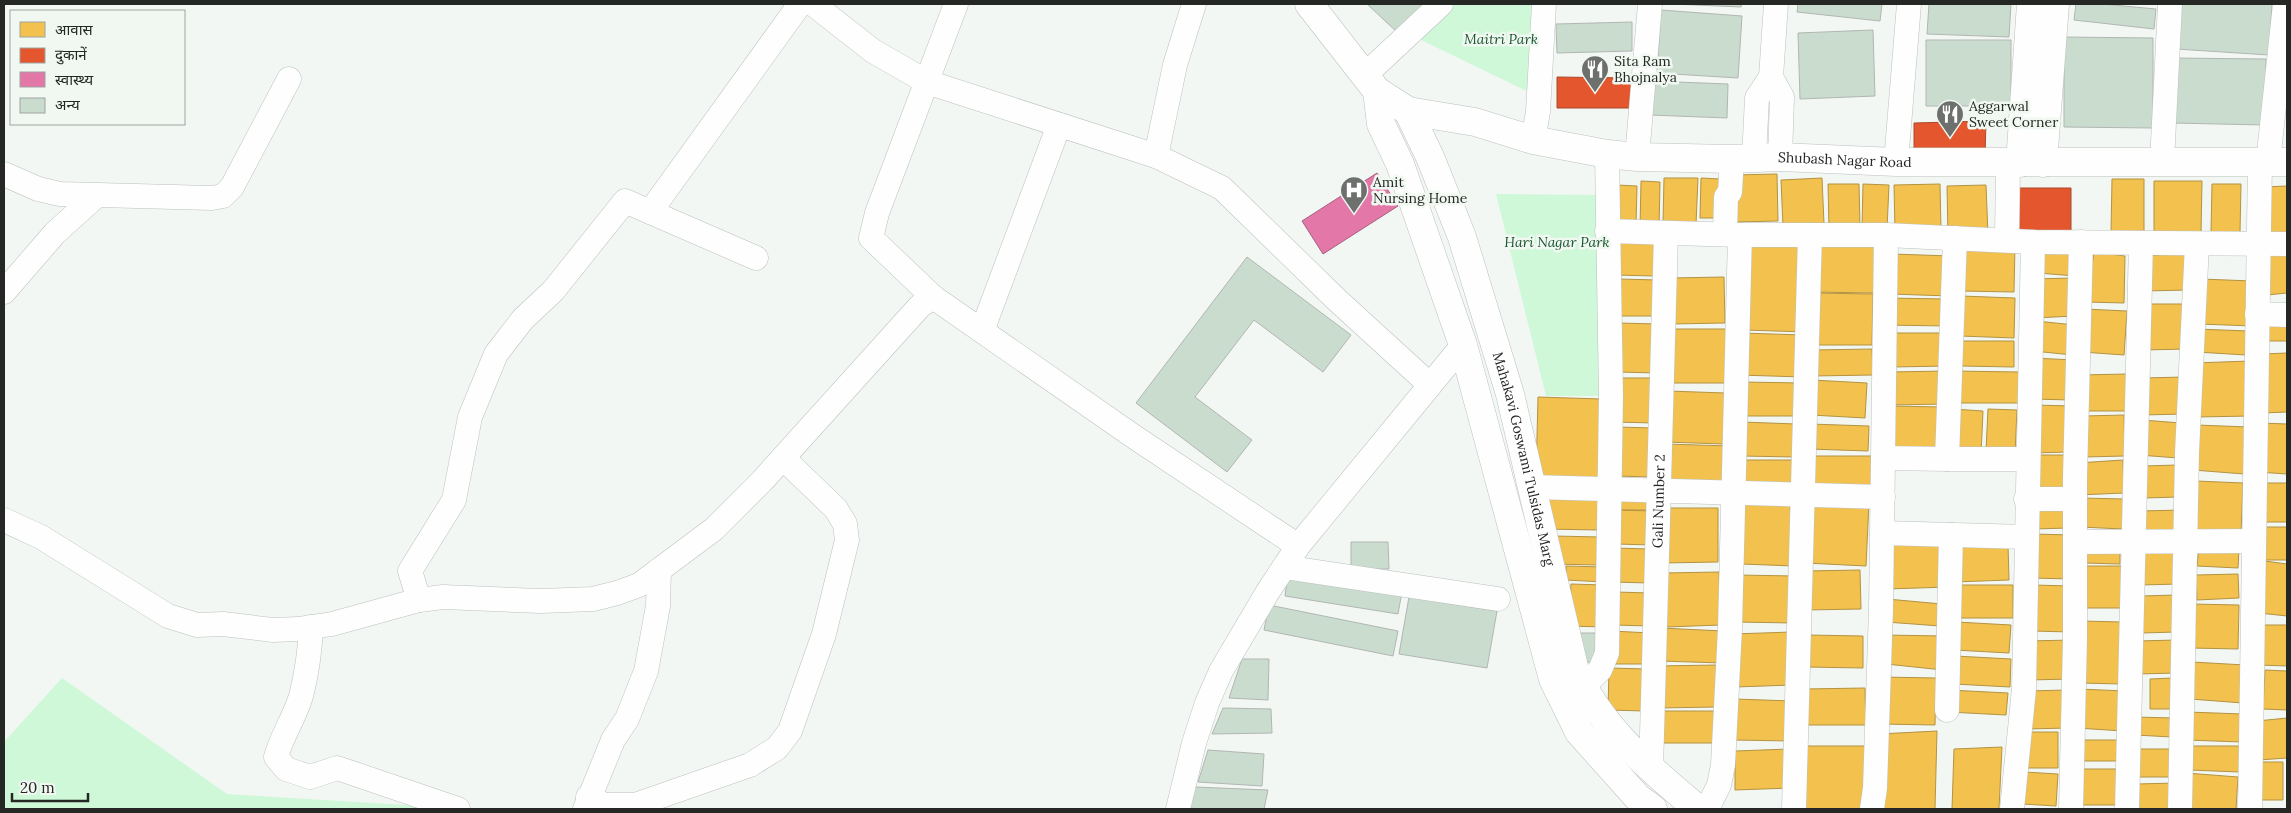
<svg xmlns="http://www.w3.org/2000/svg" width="2291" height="813" font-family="Lora,'Noto Sans Devanagari',serif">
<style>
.green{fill:#cef8d8}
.homes{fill:#f2c14e;stroke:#b49342}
.shops{fill:#e4572e;stroke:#ab492b}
.health{fill:#e377a8;stroke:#aa5f81}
.building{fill:#c9dcce;stroke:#b2b6b3}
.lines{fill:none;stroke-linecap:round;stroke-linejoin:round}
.street-casing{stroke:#bdc1be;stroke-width:25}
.secondary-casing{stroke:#bdc1be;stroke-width:29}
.street{stroke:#fdfefd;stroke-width:24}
.secondary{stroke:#fdfefd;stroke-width:28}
.labels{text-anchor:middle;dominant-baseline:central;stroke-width:5;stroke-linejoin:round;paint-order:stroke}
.park-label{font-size:14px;font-style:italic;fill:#18552d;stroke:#f1f8f2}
.poi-label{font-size:14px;fill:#252725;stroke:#f1f8f2;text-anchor:start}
.street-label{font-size:14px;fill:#252725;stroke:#f1f8f2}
</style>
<rect width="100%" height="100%" fill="#f2f7f3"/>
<path class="green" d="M1456,4H1532L1538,9L1535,95L1415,37Z
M1496,194L1601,195L1611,396H1546Z
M62,678L227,794L423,806L429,809H4V742Z"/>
<path class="homes" d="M1777,174L1778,221L1734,222L1733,175Z
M1664,178H1698L1696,224L1663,223Z
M1701,178L1720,179L1718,218H1700Z
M1822,178L1824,224L1783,226L1781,180Z
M2112,179H2144V233L2111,232Z
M1641,181L1660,182L1659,229H1640Z
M2154,181H2202L2201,234L2154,233Z
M1828,184H1859L1860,227L1829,228Z
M1863,184L1889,185L1887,229L1862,228Z
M1940,184L1941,230L1895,231L1894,185Z
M2212,184H2241L2240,233L2211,232Z
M1617,185L1637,186L1636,224H1615Z
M1986,185L1988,235L1948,237L1947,186Z
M2287,186V234H2265L2264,187Z
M1748,237L1808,239L1805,332L1745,330Z
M1617,239L1655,240L1654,276L1615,275Z
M1813,239L1877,240L1875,293L1812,292Z
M1962,245L2015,246L2014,292L1961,291Z
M2036,245L2076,248L2075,276L2038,273Z
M2287,248V293L2267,295L2264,249Z
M2094,252L2125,256L2124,303L2087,302Z
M2187,252L2189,290L2143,291L2146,256Z
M1892,254L1951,256L1949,296L1890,294Z
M1724,277L1725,323L1671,324L1670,278Z
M2073,278L2075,316L2034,318L2032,279Z
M1618,279L1659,280L1657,316H1617Z
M2201,279L2252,281L2253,326L2199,324Z
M1811,293L1873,294L1872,345H1811Z
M1961,296L2015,298L2014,338L1960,336Z
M1886,298L1948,299L1947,326L1885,325Z
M2144,304H2186L2187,349L2144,350Z
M2084,309L2127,311L2124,355L2082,352Z
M2036,321L2075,325L2073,355L2033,351Z
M2268,321L2287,322V341H2266Z
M1618,323L1658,324L1657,373L1617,372Z
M1666,329H1729L1728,383H1666Z
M2197,329L2248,331L2246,355L2196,352Z
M1741,333L1803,335L1802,377L1739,375Z
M1890,333H1948L1949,366L1891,367Z
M1962,341H2014V367L1962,366Z
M1872,349L1873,375L1812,376V350Z
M2287,353V412L2263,413L2262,354Z
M2032,358L2075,360L2073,400L2030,399Z
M2250,361L2251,416L2197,417L2195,363Z
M1946,371L1947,404L1889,405L1888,372Z
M1953,371L2019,372V403H1953Z
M2126,374V411H2080V375Z
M2185,377V414L2142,415V378Z
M1615,378H1655L1654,423L1614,422Z
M1812,380L1867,383L1865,418L1811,415Z
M1741,382L1801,383L1800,416H1740Z
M1668,391L1725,393L1723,444L1666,442Z
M1538,397L1602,399L1600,479L1536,477Z
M2032,405L2073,406L2071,452L2031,453Z
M1889,406L1943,407L1942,452L1888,451Z
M1953,409L1983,411L1981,455L1951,454Z
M1988,409L2017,410L2015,453L1986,451Z
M2124,415L2125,456L2084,457L2083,416Z
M2142,420L2181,423L2178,458L2139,455Z
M1742,422L1796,424L1795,457L1741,456Z
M2260,423L2287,424V474L2257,472Z
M1810,424L1869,426L1868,451L1809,449Z
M2196,425L2249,427L2244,474L2193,470Z
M1617,427L1653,428L1652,477L1616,476Z
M1666,444L1729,446L1727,485L1665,482Z
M2031,455H2071L2070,495H2030Z
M1811,456H1872V490H1810Z
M1740,460H1796V488L1740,487Z
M2123,460L2124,493L2078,495L2077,463Z
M2178,465V497L2144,498V466Z
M2196,481L2243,483L2241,534L2194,532Z
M2265,483H2287V522H2265Z
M1617,494L1655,495V510H1617Z
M1545,495H1601L1599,530L1544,529Z
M2081,498L2124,499L2123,529L2080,527Z
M1807,501L1869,503L1866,566L1805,563Z
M1790,502L1793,566L1742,564V503Z
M2069,502V528L2033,529V503Z
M1661,508H1718V562L1662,563Z
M1615,510L1654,511V545L1614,544Z
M2181,510V535L2141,536V511Z
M2260,527H2287V560H2260Z
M2033,534L2072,535L2071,579L2032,578Z
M1554,536L1600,537L1599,565L1553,564Z
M1946,541L1948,587L1887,589L1886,543Z
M1956,542L2008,544L2009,580L1954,582Z
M2085,544L2120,546V564L2084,563Z
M2199,546L2239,549L2238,568L2197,566Z
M2143,547H2177L2179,584L2141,585Z
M1614,548L1650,549L1649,583L1613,582Z
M2265,561L2287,564V616L2259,613Z
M1566,566L1604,567V582L1566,580Z
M2083,566H2123V608H2083Z
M1860,570L1861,609L1805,610L1804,571Z
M1719,572L1721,625L1666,627L1664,573Z
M2238,574L2239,598L2197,600L2196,575Z
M1737,575L1794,576L1793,623L1736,622Z
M1571,584L1604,585L1603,627L1569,626Z
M1954,585H2013V618H1954Z
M2033,585L2071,586L2070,632L2032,631Z
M1615,592L1650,593V626L1614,625Z
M2177,595V632L2142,633L2141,596Z
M1887,599L1942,604L1940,626L1886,622Z
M2192,604L2239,605L2238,649L2191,648Z
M2081,621L2122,622L2121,684L2080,683Z
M1956,622L2011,625L2009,653L1954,650Z
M2259,625H2287V666L2258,665Z
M1661,628L1723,631L1722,663L1660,661Z
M1612,631L1650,633L1648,664H1611Z
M1792,632L1793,685L1735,687L1733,634Z
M1808,635L1863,636V668L1807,667Z
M1884,635L1944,636L1943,670L1886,664Z
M2072,640L2071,679L2029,680L2028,641Z
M2176,640V673L2138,674V641Z
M1955,656L2011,659L2010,687L1954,684Z
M2192,662L2245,665L2243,703L2190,699Z
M1717,665V707L1658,708L1657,666Z
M1609,668L1647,669L1645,711L1608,710Z
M2265,670L2287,671V710L2263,709Z
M1881,677L1936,678L1935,725L1880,724Z
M2172,678L2173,709H2150V679Z
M1865,688L1866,725H1805L1804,689Z
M2079,689L2125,691L2123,731L2077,728Z
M1949,690L2008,693L2006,715L1948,712Z
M2068,690V728L2028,729L2027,691Z
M1735,699L1792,701L1790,741L1734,740Z
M1663,711H1714V743H1663Z
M2188,712L2242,714L2241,742L2187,740Z
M2135,717L2174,718L2172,737L2135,735Z
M2287,718V758L2259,760L2257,721Z
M1937,731L1935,809H1879V734Z
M2022,732H2058V768H2022Z
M2079,740H2123V761H2078Z
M1801,746H1867V809H1800Z
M2190,746H2240L2239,772L2189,770Z
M2002,747L1999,809H1952L1954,749Z
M1790,749L1791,788L1735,790V751Z
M2137,749H2176V777H2137Z
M2254,762H2283V800H2254Z
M2076,769H2119V805H2076Z
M2024,772L2058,774L2056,806L2022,804Z
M2186,773L2238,777L2236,809H2189Z
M2176,783L2177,809H2136V784Z"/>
<path class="shops" d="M1557,77L1632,78V108H1557Z
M1986,121L1985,156L1914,153V123Z
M2017,188H2071V231H2017Z"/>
<path class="health" d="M1377,173L1398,206L1323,254L1302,221Z"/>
<path class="building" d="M1367,4H1421L1424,7L1399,34Z
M1673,4H1742L1741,7Z
M1798,4H1882L1880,21L1797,12Z
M1929,4H2011L2009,37L1927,34Z
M2076,4H2102L2156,9L2154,29L2074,20Z
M2179,4H2272L2269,55L2176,49Z
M1661,10L1742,16L1738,78L1657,73Z
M1632,22V51L1557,53L1556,24Z
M1873,30L1875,96L1800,99L1798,33Z
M2064,37L2153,38V128L2064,127Z
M1926,40H2011V106H1926Z
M2173,58L2266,59L2265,125L2172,123Z
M1652,81L1728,84L1727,118L1650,115Z
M1247,257L1351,335L1323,372L1254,320L1195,397L1252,440L1227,472L1136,403Z
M1351,542H1388L1389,569H1351Z
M1288,574L1402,592L1398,614L1285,596Z
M1409,597L1497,611L1487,668L1399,654Z
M1269,605L1398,631L1393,656L1264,630Z
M1580,633H1604L1603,662H1579Z
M1242,659H1269L1268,700L1229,698Z
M1223,708L1271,709L1272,733L1212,734Z
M1208,750L1264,754L1262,786L1198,782Z
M1195,787L1268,790L1264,809H1189Z"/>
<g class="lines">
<g class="street-casing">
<g id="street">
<path d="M813,4L873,51L927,82L1156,156L1222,188L1337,300L1430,385"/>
<path d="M1776,4L1771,77L1782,97L1780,157"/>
<path d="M1365,75L1441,4"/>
<path d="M1533,140L1538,112L1544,4"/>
<path d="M1156,156L1175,65L1194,4"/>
<path d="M1637,157L1650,4"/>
<path d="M1754,158L1757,98L1771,77"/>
<path d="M1896,162L1909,4"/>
<path d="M2162,162L2170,4"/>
<path d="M2268,162L2285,4"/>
<path d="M4,174L38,189L60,194L212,198L223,196L232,187L289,79"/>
<path d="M650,212L800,4"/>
<path d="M1607,231L1740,235H1886L2033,242L2287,244"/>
<path d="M1725,234L1726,197L1730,192L1732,159"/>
<path d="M2007,240L2008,163"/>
<path d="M4,292L55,233L96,196"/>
<path d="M933,297L1133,436L1298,546"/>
<path d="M2257,314L2287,315"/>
<path d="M982,331L1059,125"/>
<path d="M1883,458L1947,459L1955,238"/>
<path d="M1947,459H2027"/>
<path d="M1532,487L1883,497"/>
<path d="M2026,499H2075"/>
<path d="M4,520L41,537L168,616L197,625L223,624L273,630L298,629L332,624L419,600L443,597L541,601L593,599L617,593L639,585L714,529L762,481L920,306L933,297L871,238L877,213L956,4"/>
<path d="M1882,533L2026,537"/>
<path d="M2075,542L2254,541"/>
<path d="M1284,567L1498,599"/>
<path d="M419,600L410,571L454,500L470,417L496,354L523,319L553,291L625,201L756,258"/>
<path d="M311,627C310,650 307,673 301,696C295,717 282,735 276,757L286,769L310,777L337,768L458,809"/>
<path d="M1582,688L1600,670L1607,653L1611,396L1607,154"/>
<path d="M1947,710L1951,535"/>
<path id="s1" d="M1651,770L1666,233"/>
<path d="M588,797L605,805H635L750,765L777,748L790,731L824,634L847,540L845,524L836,509L783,458"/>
<path d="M585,809L613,740L627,719L646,671L658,606L659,570"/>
<path d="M1178,809L1194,743L1207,703L1221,671L1267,593L1298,546L1463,345"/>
<path d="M1707,809L1719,785L1723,765L1730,628L1740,235"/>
<path d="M1794,809C1798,618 1806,426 1810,235"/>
<path d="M1872,809L1875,788L1881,609L1886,235"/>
<path d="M2012,809L2024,689L2033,242"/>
<path d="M2071,809L2075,639V477L2081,242"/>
<path d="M2127,809L2141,243"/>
<path d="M2180,809L2187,453L2197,244"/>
<path d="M2250,809L2260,162"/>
</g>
</g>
<g class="secondary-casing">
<g id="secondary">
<path id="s2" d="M1309,4L1377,91L1408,111L1430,157L1462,237L1510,394L1574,667C1598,726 1650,769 1698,809"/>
<path d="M1377,91L1381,124L1400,164L1463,345L1553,679L1579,732L1638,798L1653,809"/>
<path id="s3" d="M1408,111L1475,122L1533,140L1607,154L1637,157L1732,159L1780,157L1896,162H2287"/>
<path d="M2020,163L2031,4"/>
<path d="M2043,163L2055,4"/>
</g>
</g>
<use href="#street" class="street"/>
<use href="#secondary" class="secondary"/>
</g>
<defs>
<g id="restaurant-pin" transform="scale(1.4375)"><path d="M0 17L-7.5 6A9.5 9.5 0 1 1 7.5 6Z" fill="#6d706d" stroke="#f1f8f2"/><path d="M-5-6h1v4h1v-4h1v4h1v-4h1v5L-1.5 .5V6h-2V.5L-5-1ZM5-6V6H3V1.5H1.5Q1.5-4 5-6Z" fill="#fff"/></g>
<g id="hospital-pin" transform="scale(1.4375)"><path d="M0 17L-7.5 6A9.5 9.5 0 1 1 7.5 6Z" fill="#6d706d" stroke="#f1f8f2"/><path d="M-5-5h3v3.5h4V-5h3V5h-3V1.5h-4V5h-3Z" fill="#fff"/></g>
</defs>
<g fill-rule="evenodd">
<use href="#restaurant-pin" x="1595" y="69"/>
<use href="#restaurant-pin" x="1950" y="114"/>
<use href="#hospital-pin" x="1354" y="190"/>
</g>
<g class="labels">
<g class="park-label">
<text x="1501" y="39">Maitri Park</text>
<text x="1557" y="242">Hari Nagar Park</text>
</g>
<g class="poi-label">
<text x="1614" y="61">Sita Ram<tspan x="1614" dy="16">Bhojnalya</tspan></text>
<text x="1969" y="106">Aggarwal<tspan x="1969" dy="16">Sweet Corner</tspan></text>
<text x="1373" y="182">Amit<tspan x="1373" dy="16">Nursing Home</tspan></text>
</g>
<g class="street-label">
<text stroke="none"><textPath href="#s3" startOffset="442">Shubash Nagar Road</textPath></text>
<text stroke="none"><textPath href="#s2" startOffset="515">Mahakavi Goswami Tulsidas Marg</textPath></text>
<text stroke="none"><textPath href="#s1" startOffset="269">Gali Number 2</textPath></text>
</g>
</g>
<rect width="2291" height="813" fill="none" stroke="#252725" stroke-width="10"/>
<rect x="10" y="10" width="175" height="115" fill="#f1f8f2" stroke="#9fa4a0"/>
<rect x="20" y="22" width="25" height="15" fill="#f2c14e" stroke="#9fa4a0"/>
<text x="55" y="35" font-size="15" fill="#252725">आवास</text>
<rect x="20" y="48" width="25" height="15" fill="#e4572e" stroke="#9fa4a0"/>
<text x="55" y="60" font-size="15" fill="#252725">दुकानें</text>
<rect x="20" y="72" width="25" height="15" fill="#e377a8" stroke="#9fa4a0"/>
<text x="55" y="85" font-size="15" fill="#252725">स्वास्थ्य</text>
<rect x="20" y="98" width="25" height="15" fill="#c9dcce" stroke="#9fa4a0"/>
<text x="55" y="110" font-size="15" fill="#252725">अन्य</text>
<path d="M12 793v8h76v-8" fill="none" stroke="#252725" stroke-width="2.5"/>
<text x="20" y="793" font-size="15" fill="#252725" stroke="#f1f8f2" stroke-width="4" paint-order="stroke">20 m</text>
</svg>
